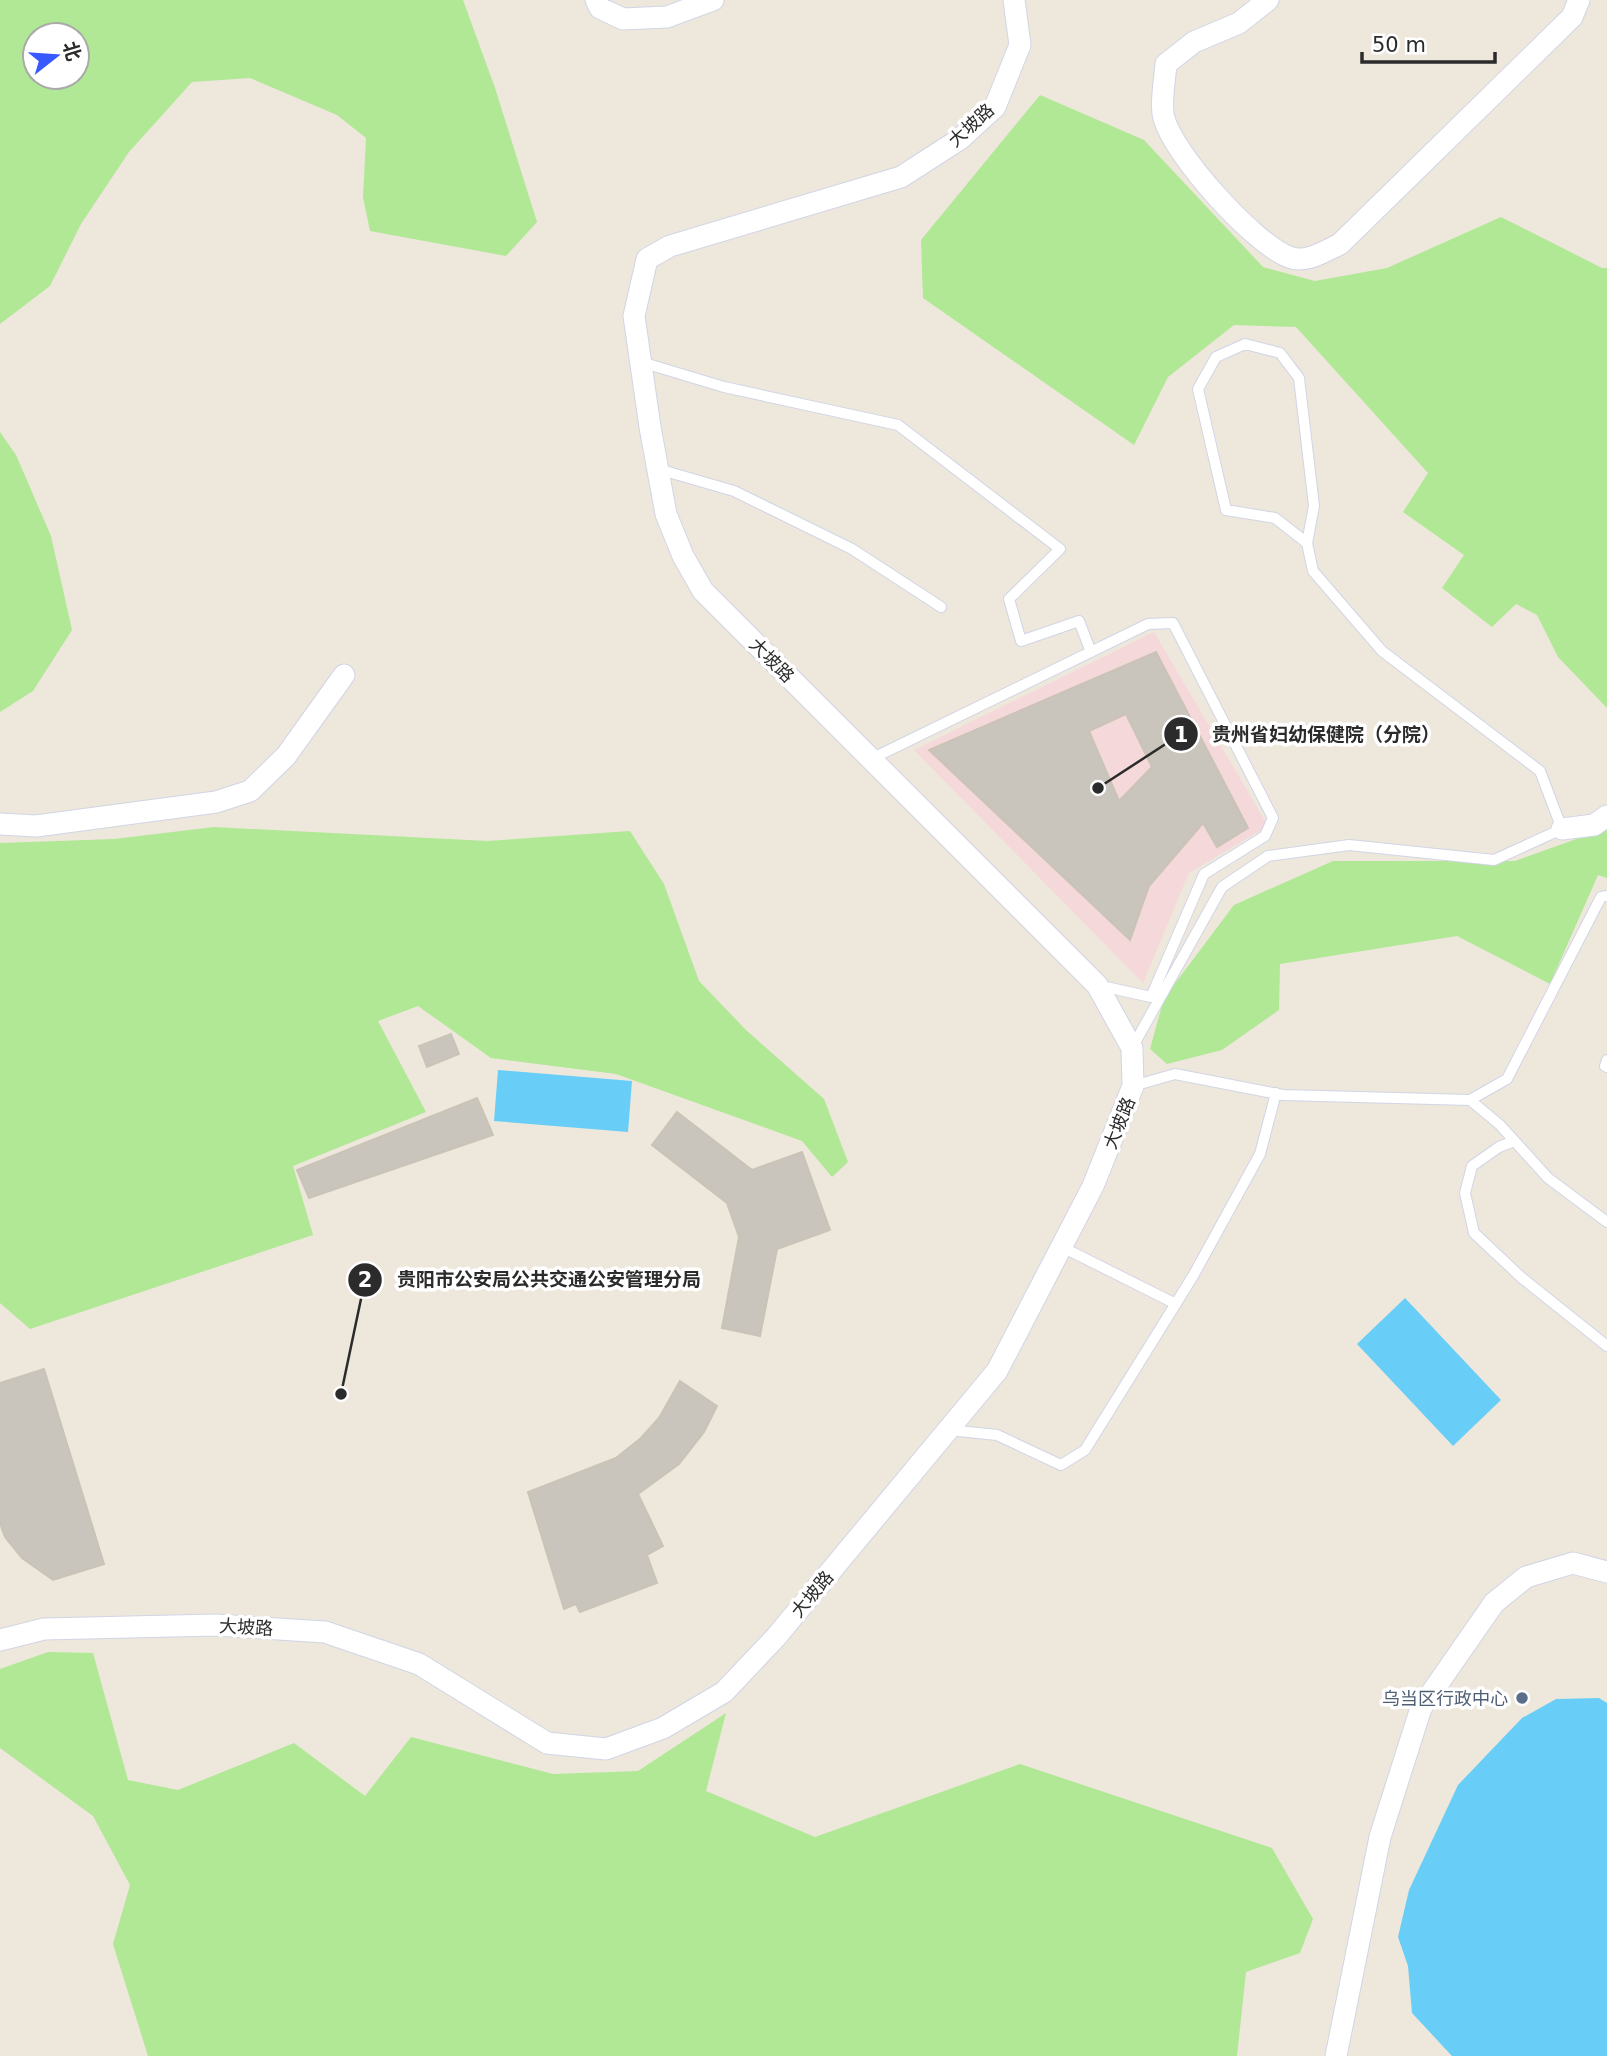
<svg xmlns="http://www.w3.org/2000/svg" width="1607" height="2056" font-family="'DejaVu Sans','Noto Sans SC',sans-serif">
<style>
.medical{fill:#f5d9da}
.green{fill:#b0e895;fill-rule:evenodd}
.water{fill:#69cef7}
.building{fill:#c9c4bc;stroke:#cac3b6;stroke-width:2;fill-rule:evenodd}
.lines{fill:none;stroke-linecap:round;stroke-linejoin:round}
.service-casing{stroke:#d1d5e5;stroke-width:12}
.minor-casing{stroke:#d1d5e5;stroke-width:23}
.service{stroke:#fff;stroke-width:10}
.minor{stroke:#fff;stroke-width:21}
.service-dot{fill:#5c6f8a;stroke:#fff;stroke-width:2.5}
.labels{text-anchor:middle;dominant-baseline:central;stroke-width:7;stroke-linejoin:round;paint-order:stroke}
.street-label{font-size:18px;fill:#2b2b2b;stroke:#fff}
.service-label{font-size:18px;fill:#4e5e75;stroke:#fff;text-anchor:end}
.leader{fill:none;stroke:#2b2b2b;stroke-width:2.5}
.callout-dot{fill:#2b2b2b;stroke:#fff;stroke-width:2.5}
.mark-label{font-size:21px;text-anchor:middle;font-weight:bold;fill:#fff}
.callout-label{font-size:19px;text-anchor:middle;font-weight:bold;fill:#2b2b2b;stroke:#fff;stroke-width:7;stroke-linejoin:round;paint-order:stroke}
</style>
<rect width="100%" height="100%" fill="#eee7dc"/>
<path class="medical" d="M1154,632L1268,826L1189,873L1143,983L914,750Z"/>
<path class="green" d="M0,0H463L495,88L537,222L506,256L370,231L363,197L366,138L337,115L250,78L192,82L129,152L81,224L50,286L0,324ZM35,35H77V77H35Z
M1040,95L1144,140L1263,267L1315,281L1387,268L1501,217L1602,268H1607V708L1558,657L1537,615L1516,604L1492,627L1442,588L1464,555L1403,512L1428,473L1296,327L1234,325L1168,377L1134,445L923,298L921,240Z
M0,432L16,455L51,536L72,630L33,691L0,712Z
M214,827L488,841L630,831L664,884L699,981L746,1030L824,1099L848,1162L832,1177L802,1141L616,1074L491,1058L418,1006L378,1021L426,1112L293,1166L313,1235L30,1329L0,1303V843L114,839Z
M1607,828V878L1598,875L1550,984L1457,936L1280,964L1279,1010L1222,1050L1167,1064L1150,1049L1164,998L1234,905L1333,861H1515Z
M48,1652L93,1653L128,1780L178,1790L294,1743L365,1796L411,1737L553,1774L638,1771L726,1713L706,1791L815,1837L1020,1764L1272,1848L1313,1919L1300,1953L1246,1972L1237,2056H148L113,1944L130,1885L93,1816L0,1748V1669Z"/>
<path class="water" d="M498,1070L632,1081L628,1132L494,1121Z
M1405,1298L1501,1400L1453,1446L1357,1344Z
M1599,1698L1607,1703V2056H1452L1412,2013L1408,1966L1398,1937L1409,1890L1458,1785L1522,1718L1556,1699Z"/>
<path class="building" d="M1156,652L1248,828L1217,847L1203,823L1149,886L1130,940L929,750ZM1126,714L1152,767L1119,801L1089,731Z
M451,1034L459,1054L427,1067L419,1046Z
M477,1098L493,1135L309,1198L297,1170Z
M677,1112L752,1170L802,1152L830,1230L777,1249L760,1336L722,1328L739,1237L727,1203L652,1145Z
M44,1369L104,1564L53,1580L22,1558L5,1537L0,1523V1383Z
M680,1381L717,1406L704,1432L679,1464L638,1494L663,1546L647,1555L657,1583L580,1612L576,1604L564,1609L528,1492L616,1458L641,1438L659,1418Z"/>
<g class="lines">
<g class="service-casing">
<path id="service" d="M641,362L724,387L898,425L1060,549L1009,599L1021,641L1079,621L1091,652
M658,469L734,491L852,549L941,607
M871,759L1148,624L1173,623L1273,818L1265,836L1204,874L1151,997L1097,985
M1132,1048L1222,887L1268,856L1349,845L1494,860L1562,829L1540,771L1382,651L1313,571L1307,543L1275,518L1226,510L1198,389L1216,357L1245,344L1280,353L1299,378L1314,506L1307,543
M1607,1060L1605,1066L1607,1067
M1133,1086L1175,1074L1283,1095L1470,1100L1500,1125L1548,1178L1607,1222
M1470,1100L1507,1079L1601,897L1607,896
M1514,1141L1499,1147L1472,1166L1465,1193L1474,1233L1522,1278L1607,1346
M1062,1247L1176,1304
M949,1430L997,1435L1061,1465L1085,1450L1193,1276L1260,1154L1276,1093"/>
</g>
<g class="minor-casing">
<path id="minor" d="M596,0L600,8L623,19L667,17L713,0
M1268,0L1239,23L1194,42L1166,64C1165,78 1160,105 1164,118C1173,154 1254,244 1289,257C1306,264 1325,251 1340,244L1572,17L1579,0
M0,824L36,826L216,802L250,791L286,756L344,675
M1562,829L1594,825L1607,816
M0,1640L44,1629L216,1625L325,1632L419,1664L547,1743L606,1749L663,1728L724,1692L776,1637L997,1371L1093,1186L1133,1086L1132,1048L1097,985L703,591L683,556L666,514L650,427L634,316L647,259L670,246L901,177L960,139L995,107L1020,45L1014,0
M1336,2056L1380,1837L1421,1708L1494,1603L1526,1577L1573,1563L1607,1572"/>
</g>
<use href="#service" class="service"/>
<use href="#minor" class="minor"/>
</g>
<circle class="service-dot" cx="1522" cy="1698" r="7"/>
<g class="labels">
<g class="street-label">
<text transform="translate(971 125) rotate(-42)">大坡路</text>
<text transform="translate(772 660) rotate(45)">大坡路</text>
<text transform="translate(1119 1123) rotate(-68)">大坡路</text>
<text transform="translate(812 1594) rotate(-50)">大坡路</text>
<text transform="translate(246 1627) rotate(3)">大坡路</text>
</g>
<g class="service-label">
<text x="1508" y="1698">乌当区行政中心</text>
</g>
</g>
<path class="leader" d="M1098 788L1181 734M341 1394L365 1280"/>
<g class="callout-dot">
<circle cx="1098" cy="788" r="7"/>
<circle cx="341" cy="1394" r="7"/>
<circle cx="1181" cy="734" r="18"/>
<circle cx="365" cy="1280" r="18"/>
</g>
<g class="mark-label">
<text x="1181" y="742">1</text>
<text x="365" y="1287">2</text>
</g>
<g class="callout-label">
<text x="1326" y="741">贵州省妇幼保健院（分院）</text>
<text x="549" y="1286">贵阳市公安局公共交通公安管理分局</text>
</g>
<g transform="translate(56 56) rotate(73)"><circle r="33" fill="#ffffff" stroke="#aaaaaa" stroke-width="2"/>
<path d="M0-5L12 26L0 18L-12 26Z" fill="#3859ff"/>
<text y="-10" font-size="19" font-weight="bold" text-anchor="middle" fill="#2b2b2b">北</text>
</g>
<path d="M1362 52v10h133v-10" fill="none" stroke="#2b2b2b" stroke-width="3.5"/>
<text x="1372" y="52" font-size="21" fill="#2b2b2b" stroke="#ffffff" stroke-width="5" paint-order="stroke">50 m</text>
</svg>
